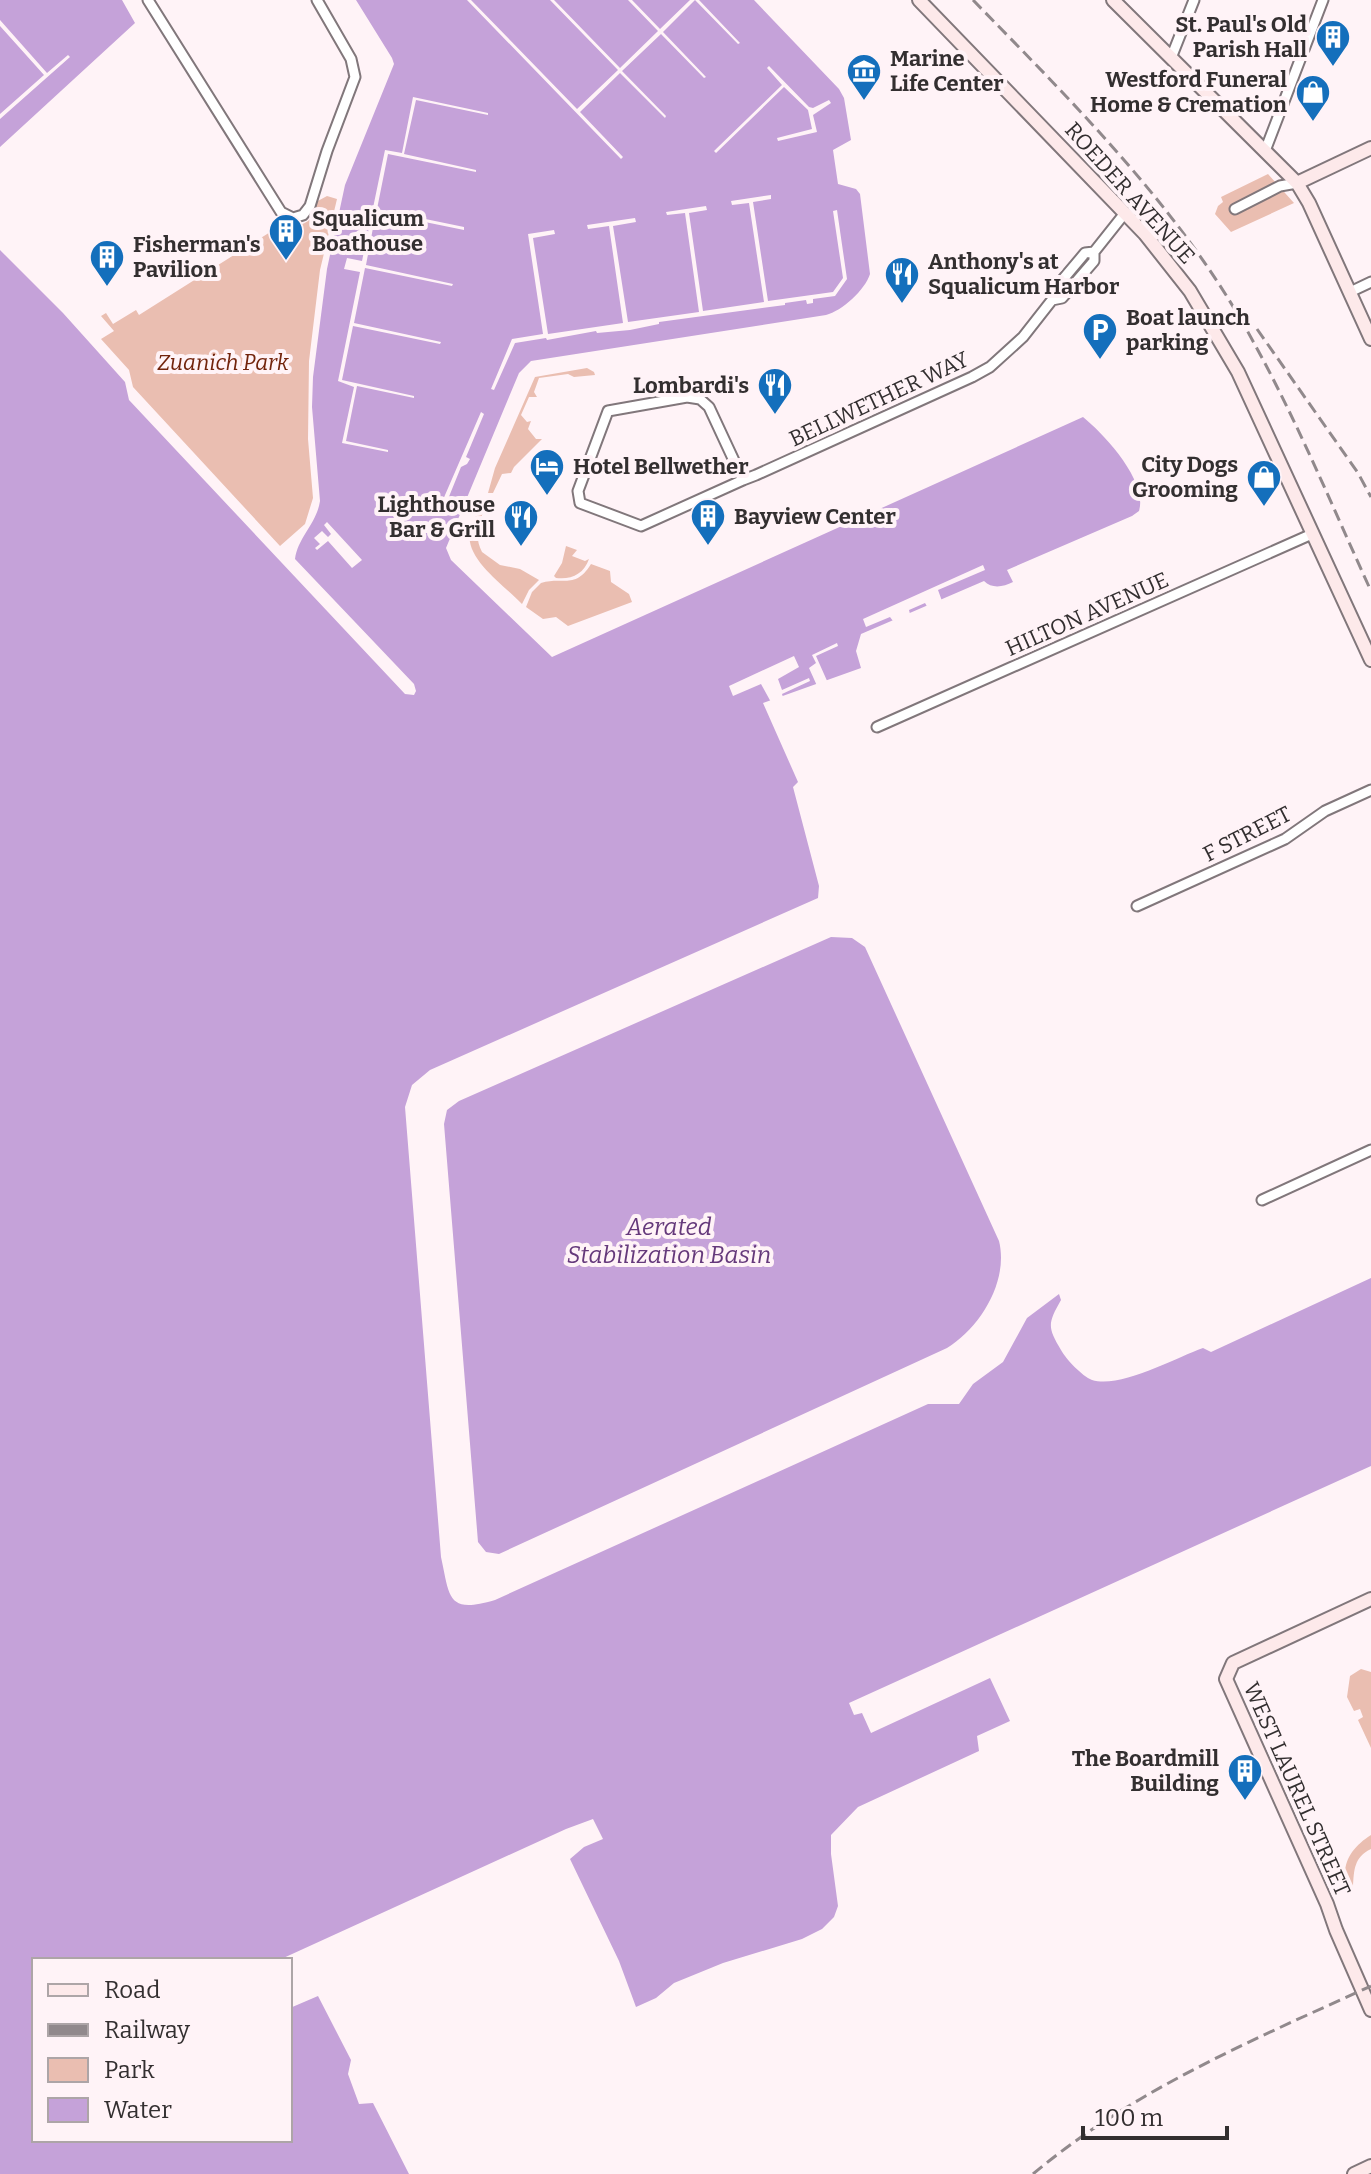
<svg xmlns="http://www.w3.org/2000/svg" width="1371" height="2174" font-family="Bitter,serif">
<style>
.green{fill:#eabeb1}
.water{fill:#c5a2d9}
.pier{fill:#fff3f7}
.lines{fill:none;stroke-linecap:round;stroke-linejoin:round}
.street-casing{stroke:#81777b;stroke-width:13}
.secondary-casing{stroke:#81777b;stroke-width:16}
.street{stroke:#fff;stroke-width:9}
.secondary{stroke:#fde9ea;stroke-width:12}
.rail{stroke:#91898c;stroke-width:3;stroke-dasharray:12 6;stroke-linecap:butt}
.labels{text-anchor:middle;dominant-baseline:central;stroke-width:8;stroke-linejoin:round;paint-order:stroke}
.poi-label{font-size:22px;font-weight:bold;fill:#332f30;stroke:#fff3f7;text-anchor:start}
.street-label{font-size:22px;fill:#332f30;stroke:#fff3f7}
.park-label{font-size:22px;font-style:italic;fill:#72240c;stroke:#fff3f7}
.water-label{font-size:24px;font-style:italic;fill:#65397b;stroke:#fff3f7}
</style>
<rect width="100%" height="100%" fill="#fff3f7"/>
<path class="green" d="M1268,174L1294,203L1231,232L1215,214L1218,206L1223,202L1221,197Z
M327,196L337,199L320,270L309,361L308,439L313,498L305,524L280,546L133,387L129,370L101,339L114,331L101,316L106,313L113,324L136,310L139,315L283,224C301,228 315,223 316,202Z
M587,368L594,372L595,375L574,377L568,374L539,378L534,392L537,397H529L521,415L527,422L531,421L528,429L536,439H542L514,467L511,473L502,474L493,493H488L495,468L535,377Z
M486,497L490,498C481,516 472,533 482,552L500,565L520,569L539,580L529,590L522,604C505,586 465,559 470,533C472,520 481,508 486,497Z
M566,546L577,550L572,556L585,561L589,559C584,574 571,580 556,578L554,576L562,563Z
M591,564L610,571L611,582L629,594L632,602L568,626L556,617L543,619L526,607L532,592L541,583C563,576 575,590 591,564Z
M1361,1669L1371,1672V1748L1358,1720L1363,1717L1360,1709L1354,1711L1347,1697L1350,1676Z
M1371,1835V1849C1354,1857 1354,1870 1353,1887H1348C1339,1865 1352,1847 1371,1835Z"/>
<path class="water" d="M0,0H122L135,23L0,147Z
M356,0H754L839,89L844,98L851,140L833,150L838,184L856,189L860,194L870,274C865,290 842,311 826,315L531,361L519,373L446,548L451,560L552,657L1083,417C1104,434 1148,481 1139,511L1132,516L1007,570L1013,582C1003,587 992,589 984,581L861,634L856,651L861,668L763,703L798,782L793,787L819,886L818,898L430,1070L412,1085L405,1107L441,1557C450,1598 447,1614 495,1600L928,1404H959L973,1384L1003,1362L1027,1318L1059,1294L1061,1300C1048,1323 1047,1327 1061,1350C1066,1359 1082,1376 1092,1380C1120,1389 1175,1358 1203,1348L1211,1352L1371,1278V1466L849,1703L854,1715L862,1713L871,1733L990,1678L1010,1721L977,1736L979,1751L858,1807L831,1835V1854L838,1906L834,1917L822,1929L802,1939L723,1963L674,1983L656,1998L636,2007L619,1961L570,1859L584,1847L603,1839L593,1819L566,1829L279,1960H34V2140H290V2008L318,1996L351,2060L348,2074L359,2104L373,2103L409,2174H0V250L63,313L125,382L129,400L405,694L414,695L416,691L414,684L295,559C298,537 317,523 320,501L312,407L313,377L327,269L345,185L394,64L392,58Z
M831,937L852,938L865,947L999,1241C1009,1281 980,1328 947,1348L499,1554L486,1552L478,1542L444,1124L447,1110L459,1101Z"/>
<path class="pier" d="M467,0H471L577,109L618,70L550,0H554L620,68L658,31L628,0H632L660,29L690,0H699L740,43L738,44L695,0L663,32L706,77L704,78L661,34L622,71L666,116L665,118L620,73L580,112L623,157L621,159Z
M0,20L47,73L68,55L70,57L0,119V114L44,75L0,26Z
M769,66L809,107L813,108L829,100L831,103L813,115L817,132L778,141L777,138L812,129L808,110L784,87L716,153L714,151L782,85L767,68Z
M413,97L488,113V115L416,100L404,154L476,170V172L388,154L377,209L464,227V230L376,212L366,265L453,284L452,286L365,268L354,323L441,342L440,344L353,326L342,380L414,396V398L357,386L346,441L388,450V452L342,443L354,387L338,381L360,272L344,269L347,258L362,261L385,150L402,153Z
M771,195V199L753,202L768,301L833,292L843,278L833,211L837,210L847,279L835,296L813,299V303L807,304L806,300L785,303V305L659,322V324L630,330L597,333L596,331L547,340L546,338L515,343L494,390L491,389L512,339L543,334L528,234L554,230L555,234L533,238L548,334L623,323L609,226L588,229L587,225L635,218L636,222L613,226L628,322L699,312L685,213L667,215L666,212L706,206L707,210L689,213L703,311L764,302L749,203L732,205L731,201Z
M481,412L484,414L466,457L470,459L467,464L461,467L446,504L442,502Z
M327,522L362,560L352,568L328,541L317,550L315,548L320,544L314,538L322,531L328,537L331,534L324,525Z
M983,565L985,570L938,590L942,601L928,608L925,603L909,610L910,614L893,621L890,617L866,627L863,619Z
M837,643L838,646L816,656L828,683L818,688L809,668L816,663L812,655Z
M794,656L799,667L778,679L782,690L809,678L810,681L782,694L784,700L772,704L761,684L733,696L729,686Z"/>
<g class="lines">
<g class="street-casing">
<path id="street" d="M148,0L281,212L293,218L303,215L310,206L327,151L355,77L351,59L317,0
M1171,58L1194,0
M1265,151L1323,0
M1235,209L1280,186L1297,183
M1350,292L1371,282
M1052,300L1062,298L1094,261V252L1125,213
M743,480L709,407L700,399L687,397L608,411L578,491L580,503L641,526L743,480L756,475L972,377L990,367L1023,337L1052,300L1053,291L1085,253L1094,252
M877,727L1312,534
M1137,906L1285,839L1325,811L1371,790
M1262,1200L1371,1150"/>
</g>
<g class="secondary-casing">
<path id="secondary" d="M919,0L1145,234L1190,291L1238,372L1371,660
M1113,0L1297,183L1309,203L1371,339
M1297,183L1371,148
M1371,1599L1233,1663L1226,1679L1327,1904L1336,1930L1371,2010
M1354,2174L1371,2166"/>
</g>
<use href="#street" class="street"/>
<use href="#secondary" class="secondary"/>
<path class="rail" d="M973,0C1076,106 1183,211 1254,343C1298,423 1333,508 1371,591
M1257,329L1358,473L1371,497
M1033,2174C1133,2090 1253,2040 1371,1986"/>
</g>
<defs>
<g id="building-pin" transform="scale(1.8)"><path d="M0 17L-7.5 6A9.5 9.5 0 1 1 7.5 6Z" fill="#146fbc" stroke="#fff3f7"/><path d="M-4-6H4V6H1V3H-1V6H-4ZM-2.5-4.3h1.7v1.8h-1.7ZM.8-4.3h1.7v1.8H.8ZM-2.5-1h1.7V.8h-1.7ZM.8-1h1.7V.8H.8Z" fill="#fff"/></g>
<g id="museum-pin" transform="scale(1.8)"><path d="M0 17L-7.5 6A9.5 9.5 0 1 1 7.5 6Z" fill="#146fbc" stroke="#fff3f7"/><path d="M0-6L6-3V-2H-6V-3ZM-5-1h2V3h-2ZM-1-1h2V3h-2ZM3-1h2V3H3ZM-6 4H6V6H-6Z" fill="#fff"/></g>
<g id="shop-pin" transform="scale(1.8)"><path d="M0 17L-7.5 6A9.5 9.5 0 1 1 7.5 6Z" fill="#146fbc" stroke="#fff3f7"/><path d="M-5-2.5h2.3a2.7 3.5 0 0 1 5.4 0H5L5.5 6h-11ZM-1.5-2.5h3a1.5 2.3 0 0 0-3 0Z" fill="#fff"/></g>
<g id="restaurant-pin" transform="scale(1.8)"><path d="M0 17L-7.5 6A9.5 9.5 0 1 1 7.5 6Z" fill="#146fbc" stroke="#fff3f7"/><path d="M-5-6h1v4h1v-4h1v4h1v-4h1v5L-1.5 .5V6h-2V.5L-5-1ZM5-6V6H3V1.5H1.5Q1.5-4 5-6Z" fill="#fff"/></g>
<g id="parking-pin" transform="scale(1.8)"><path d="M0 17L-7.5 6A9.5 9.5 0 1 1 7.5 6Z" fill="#146fbc" stroke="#fff3f7"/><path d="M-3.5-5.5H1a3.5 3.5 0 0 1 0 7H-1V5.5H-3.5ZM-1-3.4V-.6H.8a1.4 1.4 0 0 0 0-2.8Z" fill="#fff"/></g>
<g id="hotel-pin" transform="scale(1.8)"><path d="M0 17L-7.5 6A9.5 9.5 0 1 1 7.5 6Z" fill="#146fbc" stroke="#fff3f7"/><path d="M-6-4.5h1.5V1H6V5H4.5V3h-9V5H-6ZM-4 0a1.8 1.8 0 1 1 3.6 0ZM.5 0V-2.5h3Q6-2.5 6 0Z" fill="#fff"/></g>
</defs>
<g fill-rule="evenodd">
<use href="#building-pin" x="1333" y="37"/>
<use href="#museum-pin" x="864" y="71"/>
<use href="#shop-pin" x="1313" y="92"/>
<use href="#building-pin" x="286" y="231"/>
<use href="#building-pin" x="107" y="257"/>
<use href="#restaurant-pin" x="902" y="274"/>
<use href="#parking-pin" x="1100" y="330"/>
<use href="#restaurant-pin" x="775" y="385"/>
<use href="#hotel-pin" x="547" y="466"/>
<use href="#shop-pin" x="1264" y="477"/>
<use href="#building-pin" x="708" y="516"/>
<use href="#restaurant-pin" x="521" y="517"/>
<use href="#building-pin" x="1245" y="1771"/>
</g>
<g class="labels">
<g class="poi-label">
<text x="1307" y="24" text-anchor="end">St. Paul's Old<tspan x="1307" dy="25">Parish Hall</tspan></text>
<text x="890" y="58">Marine<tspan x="890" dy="25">Life Center</tspan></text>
<text x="1287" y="79" text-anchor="end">Westford Funeral<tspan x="1287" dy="25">Home &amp; Cremation</tspan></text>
<text x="312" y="218">Squalicum<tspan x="312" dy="25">Boathouse</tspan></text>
<text x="133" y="244">Fisherman's<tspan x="133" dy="25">Pavilion</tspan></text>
<text x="928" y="261">Anthony's at<tspan x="928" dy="25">Squalicum Harbor</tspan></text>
<text x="1126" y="317">Boat launch<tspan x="1126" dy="25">parking</tspan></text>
<text x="749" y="385" text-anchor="end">Lombardi's</text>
<text x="1238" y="464" text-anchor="end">City Dogs<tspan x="1238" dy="25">Grooming</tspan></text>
<text x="573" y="466">Hotel Bellwether</text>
<text x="495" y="504" text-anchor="end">Lighthouse<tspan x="495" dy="25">Bar &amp; Grill</tspan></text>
<text x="734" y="516">Bayview Center</text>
<text x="1219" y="1758" text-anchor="end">The Boardmill<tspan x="1219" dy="25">Building</tspan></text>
</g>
<g class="street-label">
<text transform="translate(1130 193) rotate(48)">ROEDER AVENUE</text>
<text transform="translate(879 399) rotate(-25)">BELLWETHER WAY</text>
<text transform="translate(1087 614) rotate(-24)">HILTON AVENUE</text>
<text transform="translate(1247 834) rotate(-27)">F STREET</text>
<text transform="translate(1297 1789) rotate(66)">WEST LAUREL STREET</text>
</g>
<g class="park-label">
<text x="223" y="362">Zuanich Park</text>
</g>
<g class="water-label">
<text x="669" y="1227">Aerated<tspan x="669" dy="28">Stabilization Basin</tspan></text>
</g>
</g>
<rect x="32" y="1958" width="260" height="184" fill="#fff3f7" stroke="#ada5a7" stroke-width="2"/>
<rect x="48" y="1984" width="40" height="12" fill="#fde9ea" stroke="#ada5a7" stroke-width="2"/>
<text x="104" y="1998" font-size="24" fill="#332f30">Road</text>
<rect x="48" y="2024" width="40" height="12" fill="#91898c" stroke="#ada5a7" stroke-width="2"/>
<text x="104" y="2038" font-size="24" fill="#332f30">Railway</text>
<rect x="48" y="2058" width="40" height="24" fill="#eabeb1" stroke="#ada5a7" stroke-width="2"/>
<text x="104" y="2078" font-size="24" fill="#332f30">Park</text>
<rect x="48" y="2098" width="40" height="24" fill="#c5a2d9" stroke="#ada5a7" stroke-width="2"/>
<text x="104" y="2118" font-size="24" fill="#332f30">Water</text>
<path d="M1083 2126v12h144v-12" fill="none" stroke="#332f30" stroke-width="4"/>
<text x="1095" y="2126" font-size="24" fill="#332f30" stroke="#fff3f7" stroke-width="6" paint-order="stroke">100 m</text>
</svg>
